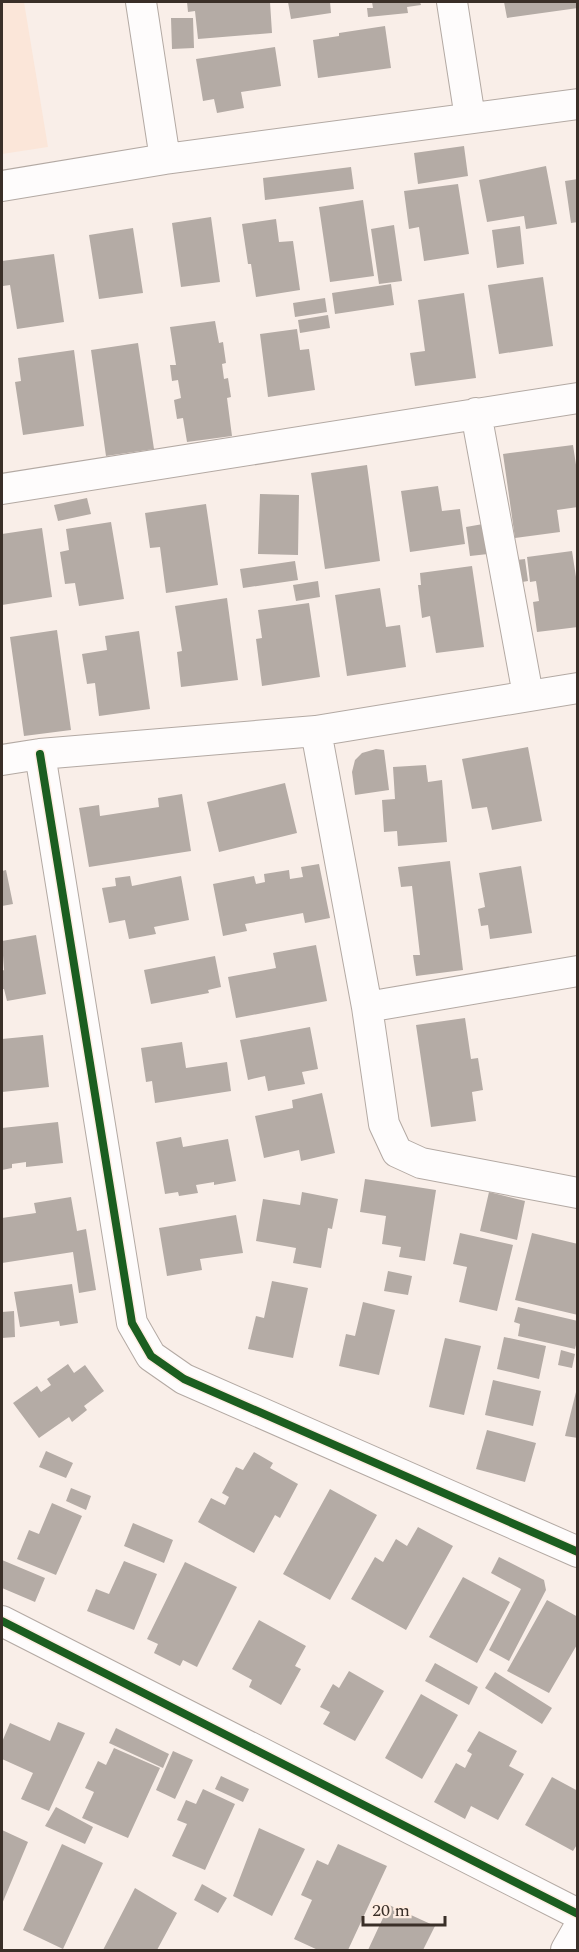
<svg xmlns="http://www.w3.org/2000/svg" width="579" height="1952" font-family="Spectral,serif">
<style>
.built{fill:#fbe6d9}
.building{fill:#b4aba5}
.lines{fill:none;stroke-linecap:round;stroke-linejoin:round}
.minor-casing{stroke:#b3a9a3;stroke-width:32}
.minor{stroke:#fefcfc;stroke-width:30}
.cycleway-casing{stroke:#ffede2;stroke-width:11}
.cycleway{stroke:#1b5e20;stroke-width:8}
</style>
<rect width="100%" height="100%" fill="#f9eee8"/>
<path class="built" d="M2,2H24L48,147L2,154Z"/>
<path class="building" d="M187,2H270L272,33L198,39L195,11L188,12Z
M288,2H330L331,13L291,19Z
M372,2H420L421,5L407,7L408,13L368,17L367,8H373Z
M504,2H578V8L507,18Z
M171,18H193L194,48L172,49Z
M385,26L391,68L318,78L313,40L339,36V33Z
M275,47L281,86L241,92L244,108L217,113L214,99L203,101L196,59Z
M464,146L468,176L418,184L414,153Z
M546,166L557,224L526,229L524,216L487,222L479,180Z
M351,167L354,189L265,200L263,178Z
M578,179V222L571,223L565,181Z
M458,184L469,254L424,261L419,227L409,229L404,191Z
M363,200L374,276L330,282L319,207Z
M211,217L220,282L181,287L172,223Z
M276,219L279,242L293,241L300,290L256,297L251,264H248L242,224Z
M394,225L402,281L379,284L371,229Z
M520,226L524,264L497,268L492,230Z
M133,228L143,293L99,299L89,235Z
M54,254L64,322L17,329L10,285L3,286L2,261Z
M543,277L553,346L499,354L488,285Z
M391,284L394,305L335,314L332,293Z
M464,293L476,378L415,386L410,353L425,351L418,300Z
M325,298L327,312L295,317L293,303Z
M328,315L330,328L300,333L298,320Z
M215,321L219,343L223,342L226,363L222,364L224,379L228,378L231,397L227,398L232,436L187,442L183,418L177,419L174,400L181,398L178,380L172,381L170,365H176L170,327Z
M297,329L300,350L309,349L315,390L268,397L260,334Z
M138,343L154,449L106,456L91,350Z
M74,350L84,426L23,435L15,382L21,381L18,358Z
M573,445L578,478V507L557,510L560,532L515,538L503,454Z
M367,465L380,561L325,569L311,473Z
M438,486L442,511L460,509L465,544L410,552L401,491Z
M260,494L299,495L298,555L258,554Z
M87,498L91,514L58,521L54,505Z
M206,504L218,585L166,593L160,547L150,548L145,513Z
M111,522L124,599L79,606L75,583L65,584L60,552L69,550L66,529Z
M483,524L488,554L470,556L466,527Z
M42,528L52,597L2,605V534Z
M572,551L578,590V627L537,632L533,602L539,601L536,581L530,582L527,557Z
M525,559L528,581L511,584L508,561Z
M295,561L298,580L243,588L240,569Z
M472,566L484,647L436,653L430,616L422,618L418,585H421L420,573Z
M318,581L320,597L296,601L293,585Z
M380,588L386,627L400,625L406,667L347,676L335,595Z
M227,598L238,680L181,687L177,652L182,651L175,606Z
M309,603L320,677L262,686L256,639L262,638L258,610Z
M57,630L71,730L24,736L10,637Z
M139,631L150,709L99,716L95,683L87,684L82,654L107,650L105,636Z
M528,747L542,821L492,830L487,807L472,809L462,759Z
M376,749L384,750L389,790L355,795L352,772L355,760L362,753Z
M426,765L428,782L442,780L447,842L398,846L397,831L384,832L382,800L395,799L393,767Z
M285,783L297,833L219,852L207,802Z
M182,794L191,851L89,867L79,808L99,805L100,816L159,807L158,798Z
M450,861L463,970L416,976L413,955H420L412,886L401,887L398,867Z
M319,864L330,918L305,923L303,913L245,924L247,931L223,936L213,884L254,876L256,884L265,882L264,874L289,870L290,879L303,877L301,867Z
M521,866L532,933L490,939L488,925L481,926L478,909L485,907L479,873Z
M6,870L13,904L2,906V871Z
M130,876L132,886L181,876L189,920L154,927L156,934L129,939L125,920L109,923L102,888L116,886L115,878Z
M36,935L46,994L7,1001L4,989H2V971L4,970L2,941Z
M316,945L327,1001L236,1018L228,977L276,968L273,953Z
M215,956L221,987L208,990L209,993L151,1004L144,970Z
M465,1018L471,1059L478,1058L483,1090L472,1092L476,1121L431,1127L416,1025Z
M310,1027L318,1069L302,1072L305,1084L268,1091L265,1076L248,1080L240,1040Z
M43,1035L49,1087L2,1092V1039Z
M182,1042L186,1068L227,1062L231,1091L155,1103L152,1081L146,1082L141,1048Z
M322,1093L335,1153L301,1161L299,1150L264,1158L255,1116L293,1108L292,1100Z
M58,1122L63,1163L26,1167V1162L12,1164V1168L2,1170V1128Z
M181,1137L183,1147L228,1139L236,1181L214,1185V1182L196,1185L198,1193L179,1196L178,1192L165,1194L156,1142Z
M365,1179L436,1190L425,1261L399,1257L401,1247L382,1244L386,1216L360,1212Z
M302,1192L338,1199L332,1229L328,1228L321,1268L293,1263L296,1248L256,1241L263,1199L300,1205Z
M489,1192L525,1201L517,1240L480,1231Z
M71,1197L77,1231L86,1229L96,1290L79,1293L73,1252L2,1263V1218L36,1213L34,1203Z
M236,1215L243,1253L200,1259L202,1270L167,1276L159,1228Z
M460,1233L513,1245L497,1311L459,1302L467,1267L453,1264Z
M532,1233L578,1244V1315L515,1300Z
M388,1271L412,1276L408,1295L384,1291Z
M272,1281L308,1288L293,1358L248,1349L256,1316L264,1318Z
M72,1284L78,1323L60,1326L59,1321L20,1327L14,1292Z
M363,1302L395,1310L379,1375L339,1366L346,1334L355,1336Z
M518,1307L578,1321V1337L575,1349L518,1336L520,1324L514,1322Z
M14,1311L15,1337L2,1338V1312Z
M504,1337L546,1346L539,1379L497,1369Z
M445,1338L481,1346L464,1415L429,1407Z
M561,1350L575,1354L572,1368L558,1365Z
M68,1364L74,1373L85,1365L104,1391L84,1406L87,1410L72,1422L69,1417L39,1438L13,1403L37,1386L41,1392L51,1385L47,1379Z
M493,1380L541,1391L533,1426L485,1415Z
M577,1388L578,1389V1438L565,1436Z
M487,1430L536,1443L525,1482L476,1469Z
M46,1451L73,1463L66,1478L39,1467Z
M254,1452L273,1463L270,1468L298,1484L280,1518L275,1515L254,1553L198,1522L211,1498L225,1505L229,1497L222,1493L236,1467L243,1470Z
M71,1488L91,1496L86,1510L66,1501Z
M330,1489L377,1515L330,1600L283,1574Z
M52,1503L82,1516L56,1575L17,1559L29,1530L39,1534Z
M133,1523L173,1540L164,1563L124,1546Z
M418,1527L453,1546L406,1630L351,1599L375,1557L383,1562L396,1539L407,1546Z
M499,1557L544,1580L546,1590L509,1661L489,1650L521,1589L491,1573Z
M2,1560L45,1578L35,1602L2,1588Z
M124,1561L157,1574L134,1630L87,1611L96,1589L109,1594Z
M185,1562L237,1587L197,1667L183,1660L180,1666L154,1653L158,1644L147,1639Z
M463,1577L510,1602L477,1663L429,1637Z
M547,1600L578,1617V1643L549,1693L507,1671Z
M259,1620L306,1646L295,1666L301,1669L281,1705L249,1687L252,1680L232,1669Z
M435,1663L478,1687L469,1705L425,1681Z
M349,1671L384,1691L355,1741L323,1724L330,1712L320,1707L333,1684L339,1688Z
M495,1672L552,1708L542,1724L485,1688Z
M421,1694L458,1715L422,1779L385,1758Z
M58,1722L85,1733L49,1811L21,1799L33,1773L2,1759V1742L10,1723L50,1741Z
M116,1728L169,1754L163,1768L109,1743Z
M479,1731L517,1751L509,1766L524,1774L498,1820L471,1806L465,1819L434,1802L456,1763L465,1768L472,1754L467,1751Z
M114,1748L160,1768L128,1838L82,1818L94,1792L85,1788L98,1761L106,1765Z
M173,1751L193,1760L175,1799L156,1790Z
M221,1776L249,1789L243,1802L215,1789Z
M552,1777L578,1791V1812L576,1815L578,1816V1843L573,1851L525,1825Z
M203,1789L235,1804L205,1870L172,1856L187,1824L177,1820L186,1800L196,1804Z
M56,1807L93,1827L85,1844L45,1826Z
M259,1828L305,1849L272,1916L233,1896Z
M2,1830L28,1842L2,1904Z
M62,1844L103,1863L63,1949L23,1930Z
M338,1844L387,1866L348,1950H318L294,1939L312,1900L301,1895L317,1860L328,1865Z
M202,1884L227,1898L218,1913L194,1900Z
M135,1888L177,1913L157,1950H103Z
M389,1905L435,1926L423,1950H368Z"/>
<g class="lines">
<g class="minor-casing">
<path id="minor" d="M141,2L165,159
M452,2L470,118
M2,186L165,159L578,104
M476,413L528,695
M2,489L578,398
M316,731L367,1007L384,1124L397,1152L421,1163L578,1193
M40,754L132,1323L151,1356L184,1379L578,1552
M2,760L40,754L316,731L578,688
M367,1007L578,971
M2,1621L578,1914
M566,1950L578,1929"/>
</g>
<use href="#minor" class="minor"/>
<g class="cycleway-casing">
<path id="cycleway" d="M40,754L132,1323L151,1356L184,1379L578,1552
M2,1621L578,1914"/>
</g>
<use href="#cycleway" class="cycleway"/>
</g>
<rect width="579" height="1952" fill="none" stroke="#3a2f28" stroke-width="6"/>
<path d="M363 1916v9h82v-9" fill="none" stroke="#3a2f28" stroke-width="3"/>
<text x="372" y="1916" font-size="18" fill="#3a2f28" stroke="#ffede2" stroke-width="4.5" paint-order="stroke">20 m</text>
</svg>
